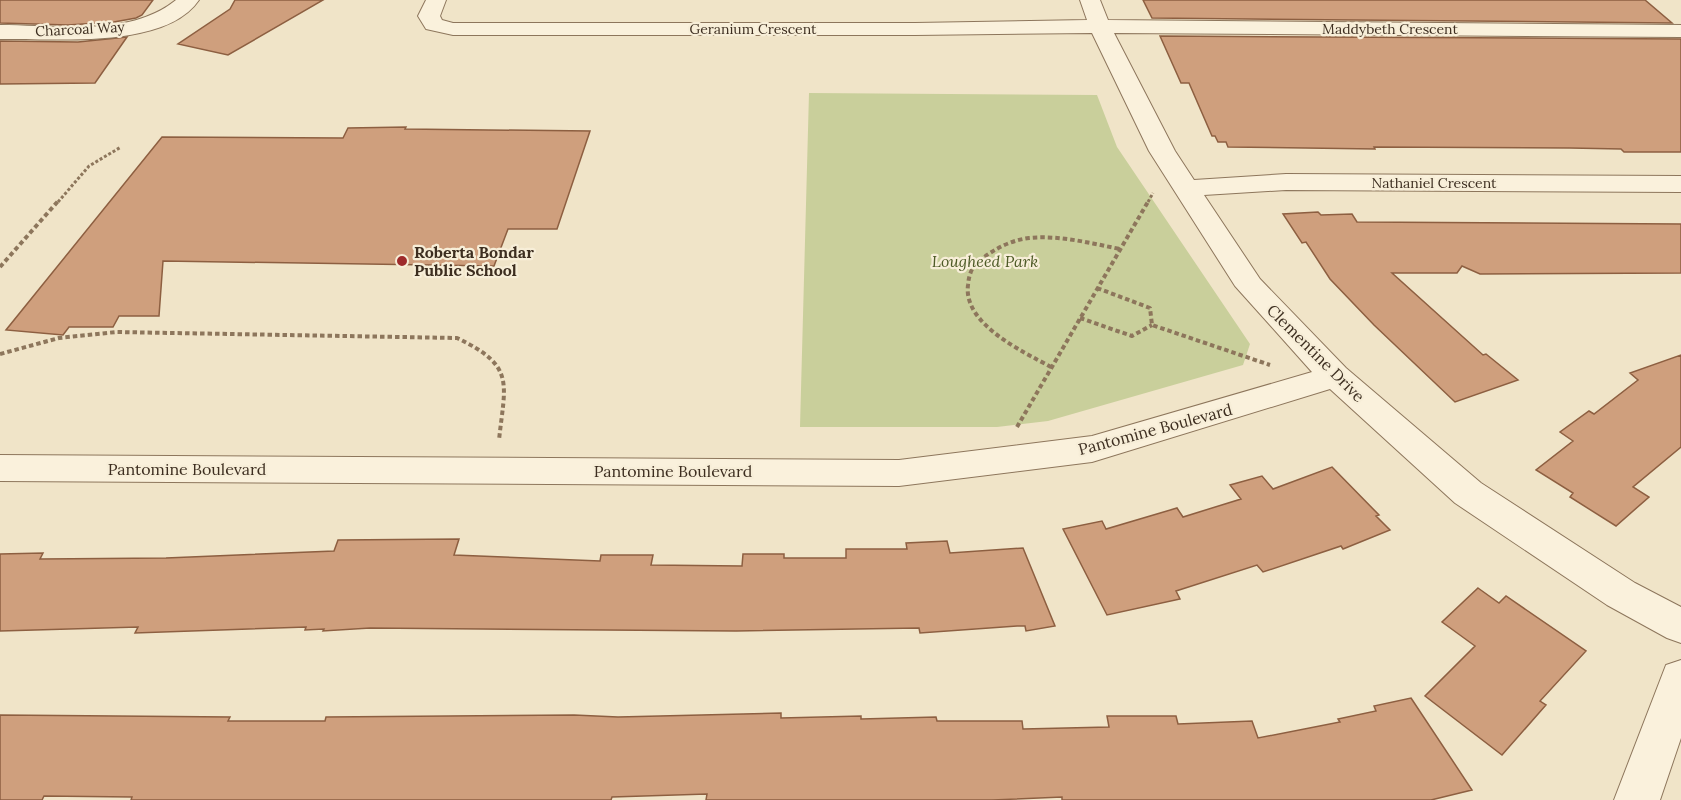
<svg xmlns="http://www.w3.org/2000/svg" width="1681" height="800" font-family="Lora,serif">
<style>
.green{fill:#c9cf9b}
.building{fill:#cf9f7d;stroke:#8d5f41;stroke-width:1.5}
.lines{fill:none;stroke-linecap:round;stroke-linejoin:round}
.minor-casing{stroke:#8d765c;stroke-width:2}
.path-far1{stroke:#8d765c;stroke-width:3;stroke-dasharray:3 2;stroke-linecap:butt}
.path{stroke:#8d765c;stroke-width:4;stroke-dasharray:4.5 3;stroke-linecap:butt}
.minor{fill:#faf1dc;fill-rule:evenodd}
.poi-dot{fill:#9e2a2b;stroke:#f7eed8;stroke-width:2}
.labels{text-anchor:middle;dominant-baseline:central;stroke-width:4.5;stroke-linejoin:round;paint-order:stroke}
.far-street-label{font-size:14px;fill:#3d2e20;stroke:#f7eed8}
.poi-label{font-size:16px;font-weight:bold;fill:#3d2e20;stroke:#f7eed8;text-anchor:start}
.park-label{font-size:16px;font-style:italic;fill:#4d5a26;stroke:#f7eed8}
.street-label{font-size:16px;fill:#3d2e20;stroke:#f7eed8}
</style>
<rect width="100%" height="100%" fill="#f0e4c8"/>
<path class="green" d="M809,93L1097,95L1117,147L1250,344L1243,365L1048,421L997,427H800Z"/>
<path class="building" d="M0,0H153L142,15L136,18L114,22L68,25L0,23Z
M235,0H323L228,55L178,44L230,9Z
M1143,0H1645L1672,23L1152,18Z
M1160,36L1681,39V152H1624L1621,149L1570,148L1374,147L1375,149L1228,147L1226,142H1218L1215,136H1212L1189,83H1181Z
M127,37L95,83L0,84V41L78,42Z
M406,127L405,129L590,131L557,229H508L494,266L163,261L159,316H119L113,327H69L63,335L6,330L162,137L343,138L348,128Z
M1318,212L1321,215L1352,214L1357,222L1681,224V273L1480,274L1462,266L1457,273H1392L1483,355L1486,354L1518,380L1455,402L1374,325L1330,279L1306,242L1302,243L1283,214Z
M1681,355V447L1633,487L1649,497L1616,526L1570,497L1573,493L1536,470L1573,441L1560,432L1589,411L1594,414L1638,380L1630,373Z
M1332,467L1379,515L1376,516L1390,530L1343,549L1341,546L1263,572L1257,565L1176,591L1180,599L1107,615L1063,529L1102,521L1106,529L1177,508L1183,517L1241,499L1230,485L1262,476L1273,489Z
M459,539L454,555L600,561L601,555H653L651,565L742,566L743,554H784V558H846V549H907L906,543L947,541L950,553L1023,548L1055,626L1026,631L1025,626H1017L920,633L919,628L736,631L370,628L323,631L324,629L305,630L306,627L135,633L138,627L0,631V554L43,553L40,559L166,558L334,551L338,540Z
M1478,588L1499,603L1506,596L1586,651L1540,701L1546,705L1502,755L1425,696L1475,646L1442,622Z
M1411,698L1472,790L1431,800H1062V797L992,800H706L707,794L612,797L611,800H131L132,797L44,796L42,800H0V715L230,717L228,721H325L326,717L574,715L618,717L781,713V718L861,716V719L936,717L937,721H1022L1023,729L1109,727L1107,716H1176L1178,724L1252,721L1258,738L1340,722L1338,719L1376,711L1374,706Z"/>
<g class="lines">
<g class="minor-casing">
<path id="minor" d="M176,0H199C165,50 54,38 0,39V25C56,25 129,38 176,0Z
M426,0H446L440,16L442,20L453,23H915L1087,20L1080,0H1100L1108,20L1681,25V37L1114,33L1175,151L1194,180L1286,174L1681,176V192L1286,190L1204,195L1260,279L1346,368L1481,483L1635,583L1681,607V643L1667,638L1607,605L1455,503L1330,389L1092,462L899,486L0,481V455L899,460L1092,436L1312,372L1235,286L1149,151L1092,33L915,35H453L426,29L418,16Z
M1681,660V738L1660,800H1614L1666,665Z"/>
</g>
<path class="path-far1" d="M58,202L89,166L121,147
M1148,202L1153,193"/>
<path class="path" d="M0,267L59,200
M1097,288L1150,308L1152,325L1270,365
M1080,318L1132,336L1152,325
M0,354L59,338L116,332L457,338C516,366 505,383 499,440
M1051,367C1022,351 963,324 968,285C969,273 973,264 983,258C996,248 1012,240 1029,238C1059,235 1090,243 1120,249
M1017,427L1149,200"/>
<use href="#minor" class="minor"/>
</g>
<circle class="poi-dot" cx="402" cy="261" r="6"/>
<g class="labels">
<g class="far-street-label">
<text transform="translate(80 29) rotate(-3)">Charcoal Way</text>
<text x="753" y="29">Geranium Crescent</text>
<text x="1390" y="29">Maddybeth Crescent</text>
<text x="1434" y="183">Nathaniel Crescent</text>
</g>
<g class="poi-label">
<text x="414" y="252">Roberta Bondar<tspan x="414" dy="18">Public School</tspan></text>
</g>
<g class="park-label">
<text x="985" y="261">Lougheed Park</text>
</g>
<g class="street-label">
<text transform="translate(1316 353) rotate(45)">Clementine Drive</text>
<text transform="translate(1155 429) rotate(-15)">Pantomine Boulevard</text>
<text x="187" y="469">Pantomine Boulevard</text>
<text x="673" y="471">Pantomine Boulevard</text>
</g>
</g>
</svg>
